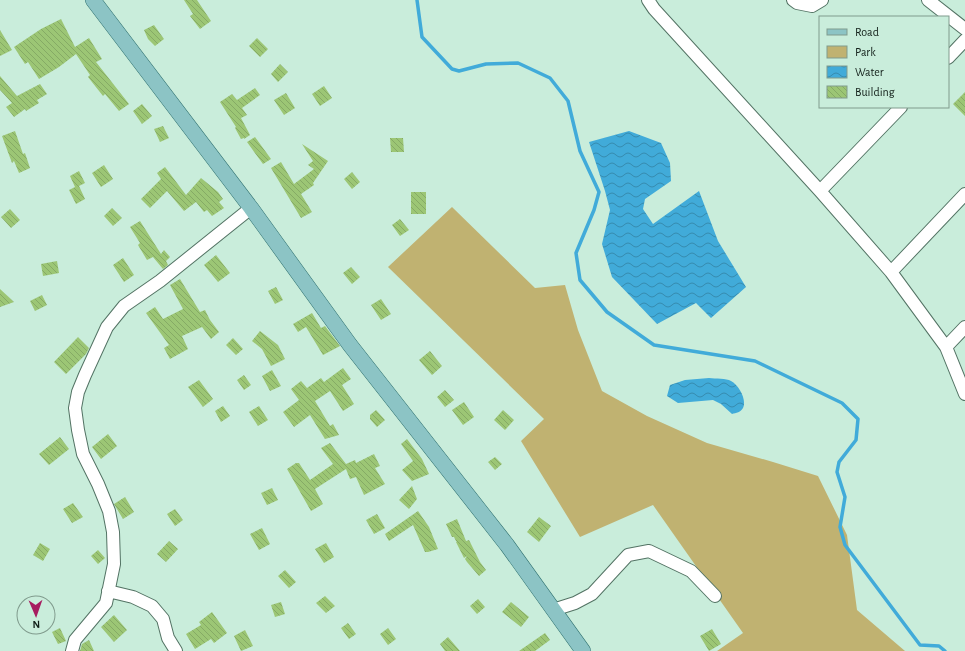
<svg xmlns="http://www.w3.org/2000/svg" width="965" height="651" font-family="'Alegreya Sans',sans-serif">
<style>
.green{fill:#c0b271}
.water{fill:url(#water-waves)}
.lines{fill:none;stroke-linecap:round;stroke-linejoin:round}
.stream{stroke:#41abd9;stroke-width:3.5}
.building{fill:url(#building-back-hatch)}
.minor-casing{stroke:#537364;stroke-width:14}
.major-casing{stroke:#307170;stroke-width:16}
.minor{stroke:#fff;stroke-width:12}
.major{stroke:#8cc4c5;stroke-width:15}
</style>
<defs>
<pattern id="water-waves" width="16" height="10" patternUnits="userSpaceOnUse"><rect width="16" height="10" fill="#41abd9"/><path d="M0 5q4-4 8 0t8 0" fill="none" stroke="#358baf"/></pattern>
<pattern id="building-back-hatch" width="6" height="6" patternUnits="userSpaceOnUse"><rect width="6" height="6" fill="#9cc675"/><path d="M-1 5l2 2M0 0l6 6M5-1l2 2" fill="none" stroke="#85aa65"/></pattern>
</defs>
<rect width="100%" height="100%" fill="#c9eddb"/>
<path class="green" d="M452,207L535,288L565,285L578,330L602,391L647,416L707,443L773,462L818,476L847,535L857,610L905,651H717L743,633L653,505L580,537L521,441L544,419L388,267Z"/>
<path class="water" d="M629,131L661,143L670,163L671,181L645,199L643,209L653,224L699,191L718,241L746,287L711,318L696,303L657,324L612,277L602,244L610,210L605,191L589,142Z
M709,378C716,379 726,378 731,381C739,385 747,400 743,408C741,412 736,413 732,414L721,404L713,400L678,403L667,396L670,385L685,380Z"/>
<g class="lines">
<path class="stream" d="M417,0L422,37L452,69L459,71L486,64L518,63L550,78L568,101L580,151L599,192L594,210L576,253L580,280L607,312L654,345L755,361L842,403L858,419L856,440L839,462L837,472L845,497L840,527L845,545L920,645L939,646L945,651"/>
</g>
<path class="building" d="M184,0H197L211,21L200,29L190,16L193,14Z
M61,19L75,47L89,38L102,59L96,62L129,104L119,111L105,94L103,96L88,77L90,75L76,54L59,67L39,79L28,62L25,64L14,47L41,29Z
M154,25L164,39L155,46L148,39L144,30Z
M0,30L12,50L0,56Z
M257,38L268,49L260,57L249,46Z
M280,64L288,72L278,82L271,74Z
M0,76L17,96L40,84L47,94L37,100L39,103L26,111L25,109L14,117L6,107L12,103L0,90Z
M324,86L332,98L320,106L312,94Z
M255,88L260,95L242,108L247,115L241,118L250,135L244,139V138L241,139L235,128L236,127L220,102L232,94L237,100Z
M965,92V116L953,104Z
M286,93L295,108L284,115L274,100Z
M142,104L152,116L142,124L133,111Z
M163,126L169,138L160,142L154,129Z
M15,131L23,154L25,153L30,168L19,173L14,161L12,163L2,136Z
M255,137L271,159L263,164L247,142Z
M390,138H403L404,152H391Z
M302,144L328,161L313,183L314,185L301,194L312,212L301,218L271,168L281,162L294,184L314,169L308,165L313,161Z
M104,165L113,179L101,187L92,173Z
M165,167L186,195L201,178L218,192L223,199L219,202L224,208L212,216L207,210L204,212L196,202L184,211L167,191L150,208L141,199L161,179L157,173Z
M79,171L85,183L79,186L85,199L76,204L69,190L75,187L70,176Z
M352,172L360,182L352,189L344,179Z
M411,192H426V214H411Z
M112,208L122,218L113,226L104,216Z
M10,209L20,220L11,228L1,217Z
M400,219L409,230L400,236L392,225Z
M140,221L161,254L164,250L170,257L166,261L168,265L163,269L153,257L147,260L138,245L140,243L130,227Z
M216,255L230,273L218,282L204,265Z
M123,258L134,275L124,282L113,265Z
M57,261L59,273L43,276L41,264Z
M351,267L360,277L352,284L343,273Z
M180,279L200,312L205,310L210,320L219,332L211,339L202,327L182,336L188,349L170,359L164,348L169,345L146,313L155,307L163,319L183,309L170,285Z
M276,287L283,300L275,304L268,291Z
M0,289L14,302L0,307Z
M42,295L47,305L35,311L30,301Z
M381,299L391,314L381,320L371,305Z
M312,313L321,328L325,326L340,346L323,355L306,327L298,332L293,324Z
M260,331L278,345L285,359L271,366L262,349L252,341Z
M78,337L89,348L86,354L66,374L54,362Z
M233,338L243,349L236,355L226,345Z
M430,351L442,366L432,375L419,360Z
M343,368L351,379L342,385L354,404L343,411L330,391L315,401L330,426L333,424L339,435L325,439L310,415L294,427L283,412L299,400L291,389L301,381L307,388L321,378L324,382Z
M272,370L281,386L270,391L262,376Z
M244,375L251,385L244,390L237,380Z
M199,380L213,399L203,407L188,387Z
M445,390L454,400L445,407L437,397Z
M464,402L474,417L463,425L452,410Z
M223,406L230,416L221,422L215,411Z
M259,406L268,420L258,426L249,412Z
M376,410L385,420L377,427L370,419V415Z
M503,410L514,420L505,430L494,420Z
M108,434L117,446L101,459L92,447Z
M60,437L69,449L49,465L39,454Z
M407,439L422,459L429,474L412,481L402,470L413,461L401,444Z
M330,443L346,464L355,460L356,463L374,454L380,466L375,468L385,484L364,495L356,477L350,479L346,469L315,489L323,504L311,511L287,469L296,463H299L310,480L333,464L321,448Z
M495,457L502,464L495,470L488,462Z
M412,486L417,499L409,509L399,500Z
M272,488L278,500L267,505L261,493Z
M125,497L134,512L123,519L114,504Z
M73,503L83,517L72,523L63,509Z
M175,509L183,520L175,526L167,514Z
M418,511L429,527L438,549L428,552H425L413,525L389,541L385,534Z
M377,514L385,528L374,534L366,520Z
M539,517L551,526L539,542L527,532Z
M457,519L466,541L469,540L480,562L486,570L479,576L467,562L465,559L467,556L464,558L456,542L457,541H456L454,537H452L446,524Z
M262,528L270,544L259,550L250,534Z
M169,541L178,549L166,562L157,554Z
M40,543L50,549L43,561L33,555Z
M326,543L334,557L324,563L315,549Z
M98,550L105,558L98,564L91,556Z
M285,570L296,582L289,588L278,576Z
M325,596L335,606L326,613L316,603Z
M478,599L485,607L477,614L470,606Z
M281,602L285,614L275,617L271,605Z
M511,602L529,617L521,627L502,612Z
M212,612L227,633L214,643L211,639L195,649L186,634L201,625L199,622Z
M114,615L127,630L114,642L101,627Z
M348,623L356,634L349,639L341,628Z
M60,628L66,641L58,644L52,632Z
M388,628L396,639L388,645L380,634Z
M712,629L721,644L709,651L700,636Z
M245,630L253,646L241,651L234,636Z
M545,633L550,640L535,651H519Z
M448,637L460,651H445L440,644Z
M89,640L94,651H80L82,644Z"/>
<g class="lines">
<g class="minor-casing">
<path id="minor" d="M648,0L654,9L820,191L891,272L946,347L965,394
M793,0L797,3L812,6L822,0
M928,0L965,29
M948,58L965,40
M820,191L901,107
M891,272L965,194
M946,347L965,327
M108,591L133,597L152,606L163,619L168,638L176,651
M553,610L575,603L592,594L628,555L649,551L691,571L715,596
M72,651L75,640L106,603L114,564L113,532L109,511L98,484L83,454L78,430L75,408L78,392L85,375L107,327L124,306L160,281L251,208"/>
</g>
<g class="major-casing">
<path id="major" d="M93,0L251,208L350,345L507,545L583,651"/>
</g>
<use href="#minor" class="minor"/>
<use href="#major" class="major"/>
</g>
<rect x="819" y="16" width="130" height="92" fill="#c9eddb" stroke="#809b8d"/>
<rect x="827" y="29" width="20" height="6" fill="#8cc4c5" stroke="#809b8d"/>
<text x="855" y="36" font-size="12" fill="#121f19">Road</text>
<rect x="827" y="46" width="20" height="12" fill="#c0b271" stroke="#809b8d"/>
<text x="855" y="56" font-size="12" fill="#121f19">Park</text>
<rect x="827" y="66" width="20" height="12" fill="url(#water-waves)" stroke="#809b8d"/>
<text x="855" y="76" font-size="12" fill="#121f19">Water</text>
<rect x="827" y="86" width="20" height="12" fill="url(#building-back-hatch)" stroke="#809b8d"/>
<text x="855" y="96" font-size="12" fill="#121f19">Building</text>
<g transform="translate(36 615) rotate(178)"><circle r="19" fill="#c9eddb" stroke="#809b8d"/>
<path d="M0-3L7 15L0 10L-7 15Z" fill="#a71c60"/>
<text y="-6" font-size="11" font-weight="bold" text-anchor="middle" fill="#121f19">N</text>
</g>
</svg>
